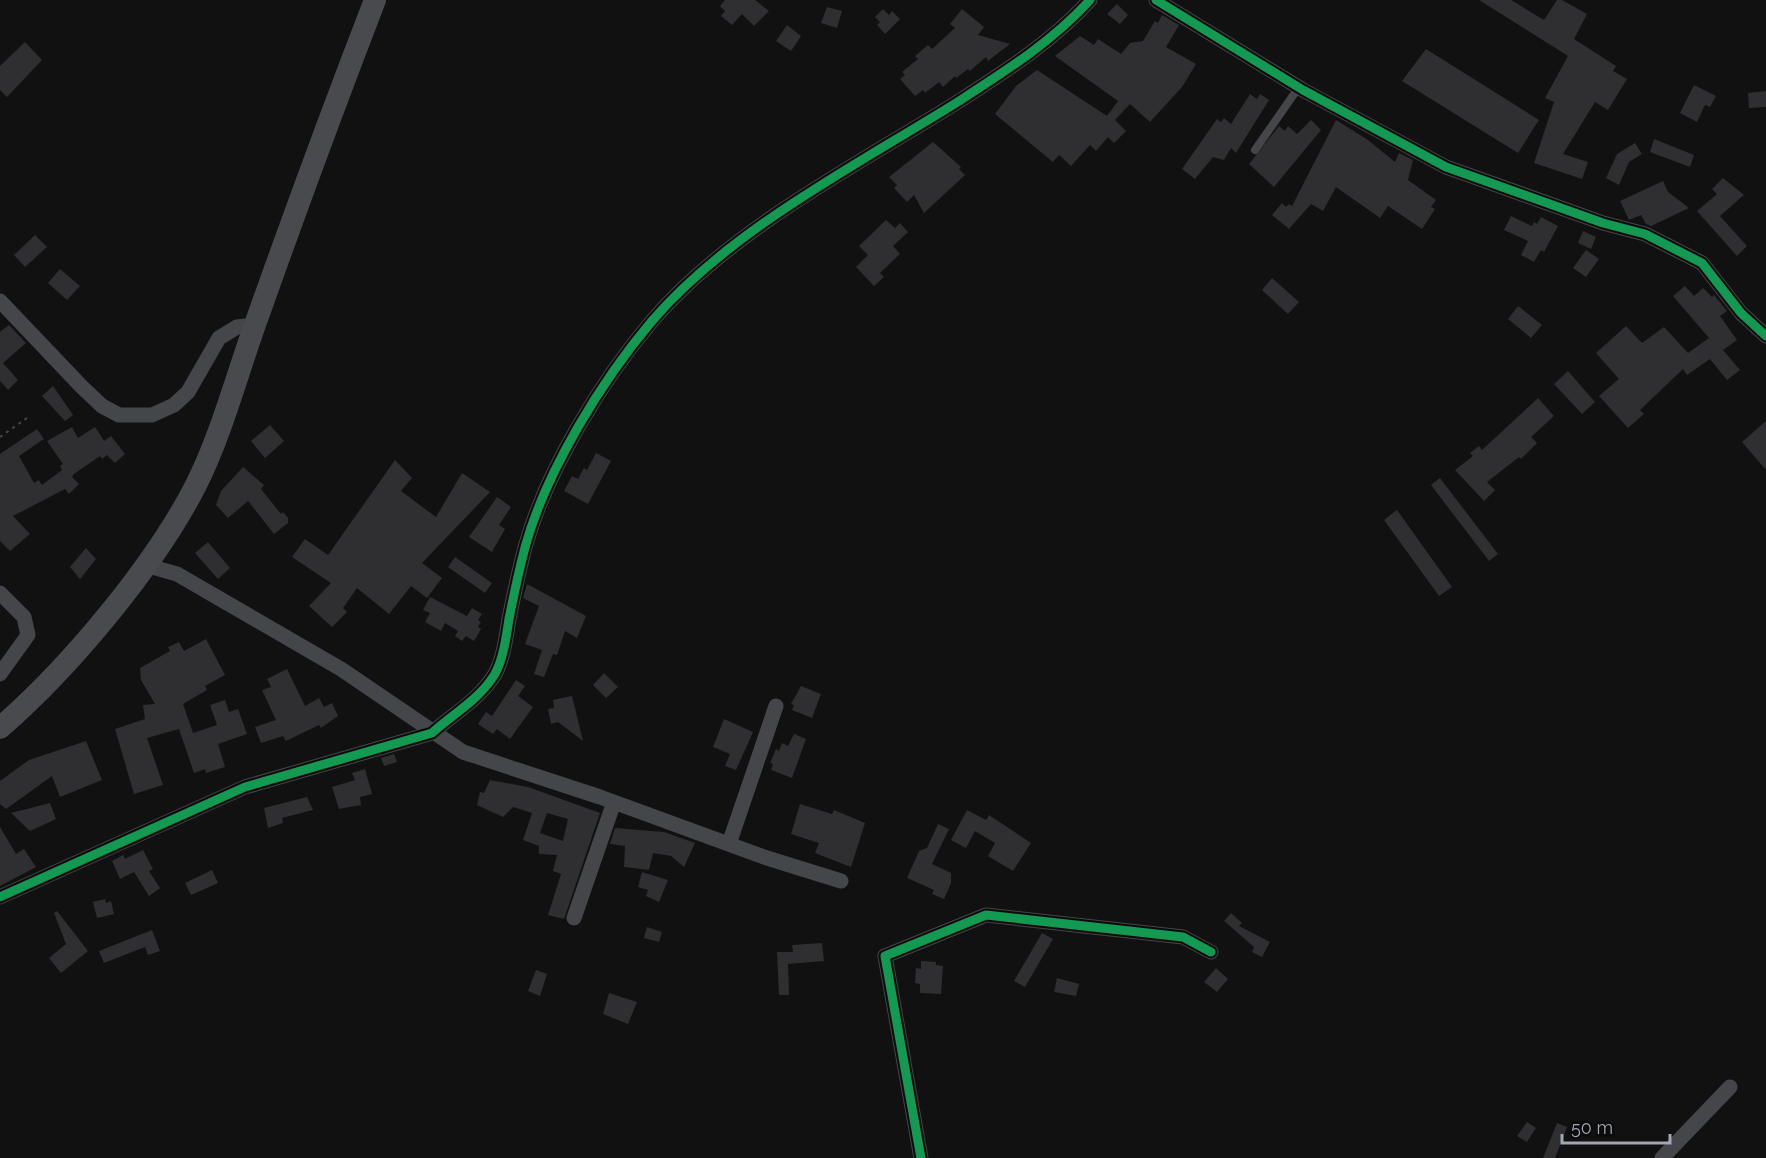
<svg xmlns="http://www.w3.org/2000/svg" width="1766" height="1158" font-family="Raleway,sans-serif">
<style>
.building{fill:#2f2f31;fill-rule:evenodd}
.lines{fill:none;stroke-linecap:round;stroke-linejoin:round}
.path{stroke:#46484c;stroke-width:2;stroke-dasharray:3 4.5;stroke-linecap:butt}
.lane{stroke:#45464a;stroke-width:8}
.street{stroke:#45464a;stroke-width:15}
.secondary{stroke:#494a4e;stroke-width:22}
.cycleway-casing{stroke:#0b0b0d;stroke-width:13}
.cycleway{stroke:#139951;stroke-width:9}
</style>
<rect width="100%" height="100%" fill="#111"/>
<path class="building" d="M725,0H755L769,11L754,26L742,14L732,25L721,16L725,11L720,6Z
M1479,0H1511L1544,20L1557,0H1562L1587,14L1574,39L1616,66L1613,71L1627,79L1608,110L1595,102L1563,154L1588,162L1582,179L1534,163L1554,102L1545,98L1568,56Z
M1117,4L1128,15L1120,24L1107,14Z
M827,7L842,11L837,28L821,23Z
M883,9L889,15L892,11L900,19L885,34L877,25L880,22L875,17Z
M962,9L984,27L978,35L1010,44L988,61L986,57L970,71L968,69L956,78L955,76L943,87L939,82L925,93L923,90L915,96L900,79L905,75L902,72L918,59L915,56L928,45L932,49L955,28L950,24Z
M1162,15L1179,25L1166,47L1196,64L1182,87L1150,122L1130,104L1115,120L1126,131L1114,143L1108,137L1096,151L1090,145L1071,166L1059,155L1053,162L995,114L1016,86L1037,70L1107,116L1118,101L1055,56L1080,36L1094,45L1098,39L1121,54L1130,43L1143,41L1155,21L1158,23Z
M787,25L801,36L791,51L776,41Z
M25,42L42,60L7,97L0,90V66Z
M1426,49L1539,120L1518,153L1402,81Z
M1694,85L1716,96L1710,107L1705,105L1697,122L1680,113Z
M1766,91V107L1749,108L1748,93Z
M1250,94L1257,99L1260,94L1269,100L1236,153L1231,148L1224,160L1213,157L1195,179L1182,169L1217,119L1221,122L1224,118L1231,124Z
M1311,120L1321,130L1274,187L1249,164L1279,126L1285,131L1288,126L1297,134Z
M1336,120L1368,140L1395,162L1399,153L1413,160L1408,180L1436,200L1431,207L1435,209L1422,229L1388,206L1380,218L1336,187L1323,211L1311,204L1289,229L1272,215L1282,203L1286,207L1289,204L1292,206Z
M1654,139L1694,155L1690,167L1650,152Z
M933,142L961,167L959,169L965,175L924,213L914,195L907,202L894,188L897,185L889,177Z
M1635,143L1642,154L1629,162L1619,185L1606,178L1617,154Z
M1723,178L1744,195L1720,216L1747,246L1737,256L1697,211L1717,194L1712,189Z
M1663,181L1668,192L1689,208L1651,226L1646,224L1641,215L1629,220L1620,201Z
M1511,216L1532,226L1534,222L1537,224L1541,217L1558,226L1544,252L1541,250L1534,262L1521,255L1528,241L1504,230Z
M886,220L895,228L900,223L908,232L893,246L900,254L880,273L884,277L874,286L856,267L868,255L859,246Z
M1583,231L1596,237L1591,249L1578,243Z
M35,235L47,247L25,267L14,255Z
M1586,250L1599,259L1586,277L1573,268Z
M60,269L80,286L67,300L48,283Z
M1272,278L1299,302L1288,314L1262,290Z
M1685,286L1694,296L1703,288L1712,297L1714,295L1727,311L1720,316L1737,340L1723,350L1740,370L1727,380L1710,359L1687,375L1683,369L1640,410L1644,414L1628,428L1599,396L1619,379L1596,353L1626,326L1642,343L1664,327L1688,353L1709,338L1673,296Z
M1518,306L1542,325L1531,338L1508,319Z
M9,325L26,343L3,363L18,380L8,390L0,381V332Z
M1568,371L1595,402L1582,414L1554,384Z
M53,386L73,415L65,421L42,396Z
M1538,398L1554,416L1531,437L1537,443L1521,459L1519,457L1487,482L1495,490L1484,501L1455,470L1473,456L1470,453L1479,446L1482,450Z
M1766,421V470L1742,442Z
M270,425L284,441L265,458L251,441Z
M72,427L78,438L95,427L104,441L111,436L125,454L115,463L107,455L102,459L100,456L74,474L72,477L79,484L69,494L65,489L13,516L30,534L10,551L0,541V454L37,429L44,439L19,456L34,483L39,480L42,485L62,470L60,466L63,464L47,441Z
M596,453L611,461L588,504L564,491L572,476L578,479L584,468L587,470Z
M395,460L412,478L401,491L436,517L462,473L490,492L422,563L442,578L427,598L411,586L389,614L357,588L343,608L347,612L332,627L309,606L331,583L292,557L305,539L328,555Z
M243,467L264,485L261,489L281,514L283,512L288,518V523L274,534L248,501L228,518L216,505L221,491Z
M1440,478L1498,554L1489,561L1431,485Z
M497,497L511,507L499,525L505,529L492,552L469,537Z
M1397,510L1452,587L1439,596L1384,520Z
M208,542L230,568L218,579L195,553Z
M86,548L96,559L80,579L70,567Z
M455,557L492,583L485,593L448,567Z
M527,584L586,616L577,638L565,631L557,655L553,654L544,677L534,674L542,650L525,644L539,606L523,598Z
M430,597L467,616L472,608L482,614L478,620L481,622L478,627L481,629L474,641L466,636L462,641L455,636L458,631L445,623L441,631L425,622L430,613L423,610Z
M206,639L225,675L205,686L207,690L183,704L193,733L217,725L210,705L225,700L229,712L238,709L247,734L218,744L225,767L206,773L205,769L194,773L179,729L147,738L163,785L134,794L115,729L145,719L143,705L155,704L141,680L140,668L170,651L168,647L179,642L184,651Z
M287,669L305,706L319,698L324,707L332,703L338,716L321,728L319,725L286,741L283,736L261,743L255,727L276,720L262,690L271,687L267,679Z
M604,673L618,687L606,698L593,685Z
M516,680L525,686L518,696L533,707L510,739L497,729L493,734L478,724L486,712L492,716Z
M801,686L821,694L812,718L792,710L794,705L791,704Z
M572,696L583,741L558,722L551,724L548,709L554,708L553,700Z
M724,719L753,732L736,770L725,766L730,754L713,747Z
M794,734L806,739L792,778L771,770L773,764L770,763L776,749L779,751L782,743L788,746Z
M86,741L102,780L60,797L52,776L6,809L0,804V781L29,760Z
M394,754L397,762L384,766L381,758Z
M365,769L372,794L360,797L361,805L339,809L332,787L355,780L352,773Z
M490,780L528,787L600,813L564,919L548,915L561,874L553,871L557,855L539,854V846L523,840L532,813L513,807L503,817L477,805L480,792L484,793ZM547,813L568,819L563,841L540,833Z
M307,797L313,810L282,818L283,823L268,828L264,808Z
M50,803L56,819L30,831L11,813Z
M800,804L832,814L834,810L865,823L851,867L815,853L819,843L791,834Z
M967,810L986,820L989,815L1031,843L1013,871L988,856L995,843L975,831L966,848L951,840Z
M938,824L949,829L932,864L951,873V883L944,899L932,894L934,890L907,878L919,851L927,848Z
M0,827L16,854L24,849L36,867L0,886Z
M615,828L664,832L695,843L684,867L671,856L653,853L649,870L624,867L625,846L610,844Z
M143,850L153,869L149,871L160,888L149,896L134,872L120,879L112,861L123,855L125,859Z
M212,870L218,883L191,895L185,883Z
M642,872L668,880L659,902L646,896L648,890L638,887Z
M105,899L106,903L111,901L114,914L97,918L93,902Z
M57,911L88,951L61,973L49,958L66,944L54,913Z
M1231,913L1242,923L1239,926L1270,942L1262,957L1252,952L1254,947L1224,921Z
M647,927L662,932L659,942L644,938Z
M152,930L160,951L148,955L145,947L104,963L99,951Z
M1042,933L1053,939L1025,987L1014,981Z
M822,943L824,961L788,964L789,995H779L777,952H793L792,945Z
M921,961L936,962V965L943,966L941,994L920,993V984L915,983L916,968L921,969Z
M1216,968L1228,979L1217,992L1204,982Z
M536,970L547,974L540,996L528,991Z
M1057,978L1079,984L1076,996L1054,992Z
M609,993L637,1002L628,1024L603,1014Z
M1527,1122L1536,1128L1527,1142L1517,1136Z
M1557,1123L1567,1127L1555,1158H1543Z"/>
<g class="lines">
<path class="path" d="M0,437L27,418"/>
<path class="lane" d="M1255,150L1299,87"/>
<path class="street" d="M1156,0L1303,90L1446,167L1603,223L1645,234L1702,263L1741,313L1766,336
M0,301L81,386L102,406L119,415H152L174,405L188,392L219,338L237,327L255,325
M145,565L177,574L341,669L463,752L600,797L767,858L841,881
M0,593L24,617L28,635L0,674
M729,844L776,706
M0,897L245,787L432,733C454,713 479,700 495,674C504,657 506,637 509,619C514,594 519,569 526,544C547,470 602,380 652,321C730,230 855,166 956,103C1004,72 1052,42 1090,0
M574,918L614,802
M921,1158L885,956L986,915L1183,937L1211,952
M1662,1158L1730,1087"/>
<path class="secondary" d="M0,728C69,668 154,567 196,485C222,433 237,374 257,319C295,212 334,106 375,0"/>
<g class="cycleway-casing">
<path id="cycleway" d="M1156,0L1303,90L1446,167L1603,223L1645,234L1702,263L1741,313L1766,336
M0,897L245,787L432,733C454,713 479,700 495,674C504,657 506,637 509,619C514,594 519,569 526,544C547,470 602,380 652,321C730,230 855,166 956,103C1004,72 1052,42 1090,0
M921,1158L885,956L986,915L1183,937L1211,952"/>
</g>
<use href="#cycleway" class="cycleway"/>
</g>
<path d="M1562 1134v9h108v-9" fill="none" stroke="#a0a6b4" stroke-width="3"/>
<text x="1571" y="1134" font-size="18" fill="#a0a6b4" stroke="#0b0b0d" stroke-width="4.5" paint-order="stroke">50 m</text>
</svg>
